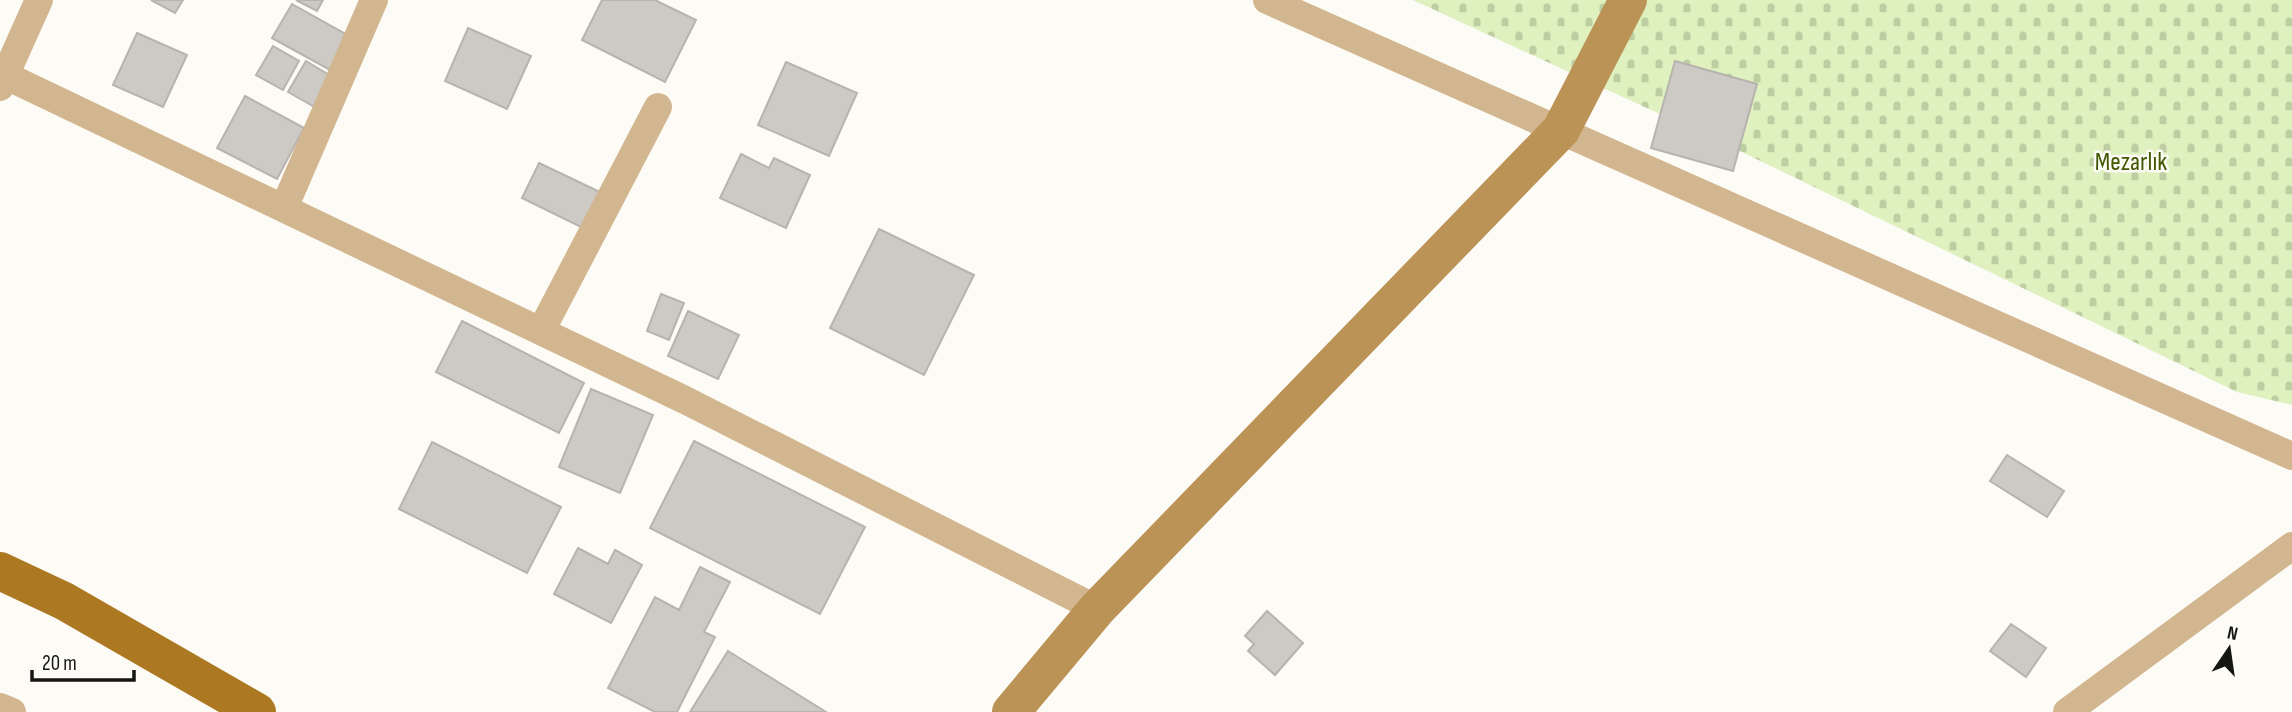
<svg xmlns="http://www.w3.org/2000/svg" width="2292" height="712" font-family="'Sofia Sans Condensed',sans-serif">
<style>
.cemetery{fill:url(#cemetery-stones)}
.building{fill:#cdc9c5;stroke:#b7b3af;stroke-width:2}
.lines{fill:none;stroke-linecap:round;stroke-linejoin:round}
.street{stroke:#d2b68f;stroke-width:28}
.secondary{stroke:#bc9356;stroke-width:38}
.primary{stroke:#ac7922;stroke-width:38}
.labels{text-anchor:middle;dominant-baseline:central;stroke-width:5;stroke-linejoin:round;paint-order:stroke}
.park-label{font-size:26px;fill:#415700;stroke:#fdfbf6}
</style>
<defs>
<pattern id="cemetery-stones" width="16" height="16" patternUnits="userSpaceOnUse" patternTransform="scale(1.75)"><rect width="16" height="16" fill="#def1bf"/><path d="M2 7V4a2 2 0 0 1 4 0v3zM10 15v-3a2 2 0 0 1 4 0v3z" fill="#becea3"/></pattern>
</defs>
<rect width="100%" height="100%" fill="#fdfbf6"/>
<path class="cemetery" d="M1413,0H2292V405L2237,392L1740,151Z"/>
<path class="building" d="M151,0H183L175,13Z
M296,0H323L317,11Z
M602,0H655L696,20L665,82L582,40Z
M292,4L349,36L330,70L272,38Z
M468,28L531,56L507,109L445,81Z
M137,33L187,55L163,107L113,85Z
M273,46L299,61L283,90L256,75Z
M306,61L336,79L318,109L288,92Z
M1675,61L1757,84L1733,171L1651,148Z
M786,62L857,93L829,156L758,125Z
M245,96L304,128L277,179L217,148Z
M741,154L769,168L774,158L810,175L786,228L720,198Z
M539,163L604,194L587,230L522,198Z
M879,229L974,275L924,375L830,328Z
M661,294L684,303L669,340L647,331Z
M688,311L739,335L718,379L668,356Z
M462,321L584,383L559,433L436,372Z
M591,389L653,415L620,493L559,467Z
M694,441L865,527L820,614L650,528Z
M432,442L561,507L527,573L399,509Z
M2007,455L2064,491L2047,517L1990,481Z
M578,548L608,564L615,550L642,565L611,623L554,594Z
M700,567L730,582L704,632L715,637L677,712H655L608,688L655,597L679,610Z
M1267,611L1303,643L1275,675L1248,651L1254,644L1245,636Z
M2011,624L2046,648L2026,677L1990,651Z
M728,651L826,712H690Z"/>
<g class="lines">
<path class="street" d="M1267,0L2292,456
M0,73L685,400L1097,609
M0,87L39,0
M284,208L374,0
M541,331L658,107
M0,707L12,712
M2067,712L2292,546"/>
<path class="secondary" d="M1011,712L1097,609L1561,130L1628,0"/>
<path class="primary" d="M0,571L64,601L257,712"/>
</g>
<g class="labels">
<g class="park-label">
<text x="2131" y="162">Mezarlık</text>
</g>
</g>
<g transform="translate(2229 649) rotate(13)" stroke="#fdfbf6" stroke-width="5" paint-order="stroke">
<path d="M0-5L12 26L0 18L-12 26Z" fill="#151513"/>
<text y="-10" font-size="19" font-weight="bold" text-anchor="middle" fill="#151513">N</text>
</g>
<path d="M32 670v10h102v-10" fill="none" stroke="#151513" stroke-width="3.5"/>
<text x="42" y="670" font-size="21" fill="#151513" stroke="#fdfbf6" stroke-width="5" paint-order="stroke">20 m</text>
</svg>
